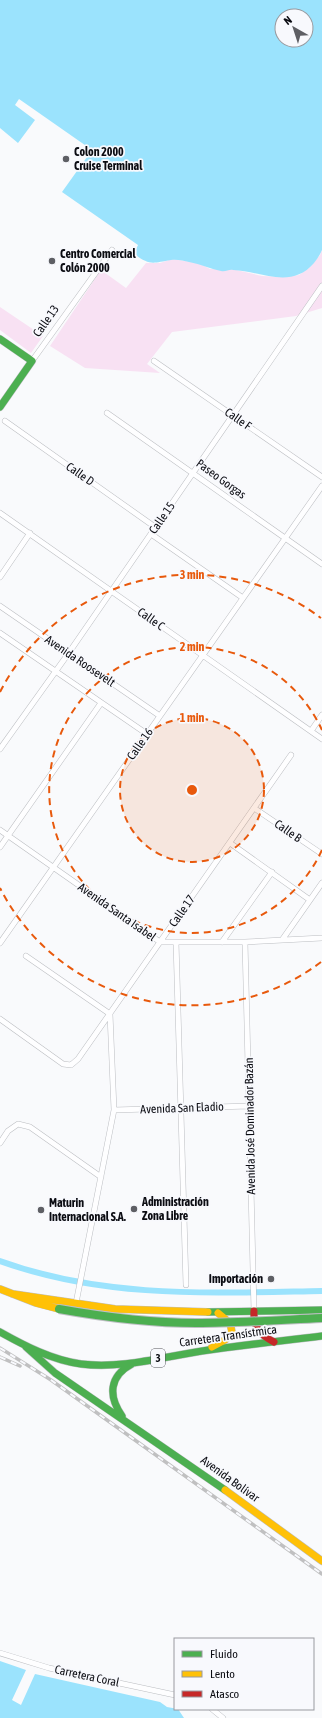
<svg xmlns="http://www.w3.org/2000/svg" width="322" height="1718" font-family="'Asap Condensed',sans-serif">
<style>
.green{fill:#f8e1f3}
.water{fill:#9be3fd;fill-rule:evenodd}
.lines{fill:none;stroke-linecap:round;stroke-linejoin:round}
.canal{stroke:#9be3fd;stroke-width:6}
.street-casing{stroke:#bcbec2;stroke-width:6}
.fast-casing{stroke:#bcbec2;stroke-width:8}
.slow-casing{stroke:#bcbec2;stroke-width:8}
.jam-casing{stroke:#bcbec2;stroke-width:8}
.street{stroke:#fefeff;stroke-width:5}
.fast{stroke:#4caf50;stroke-width:7}
.slow{stroke:#ffc107;stroke-width:7}
.jam{stroke:#c62828;stroke-width:7}
.rail-casing{stroke:#c0c0c1;stroke-width:3.5}
.rail{stroke:#f8f9fd;stroke-width:2;stroke-dasharray:6;stroke-linecap:butt}
.fast-bridge-casing{stroke:#bcbec2;stroke-width:10;stroke-linecap:butt}
.fast-bridge{stroke:#4caf50;stroke-width:8}
.ring{fill:none;stroke:#e8590c;stroke-width:2;stroke-dasharray:7 5}
.poi-dot{fill:#5e5f64;stroke:#f8f9fd;stroke-width:1.5}
.labels{text-anchor:middle;dominant-baseline:central;stroke-width:3.5;stroke-linejoin:round;paint-order:stroke}
.shield{fill:#f8f9fd;stroke:#525358;stroke-width:1}
.shield-label{font-size:11px;font-weight:bold;fill:#0b0c12}
.poi-label{font-size:12px;font-weight:bold;fill:#0b0c12;stroke:#f8f9fd;text-anchor:start}
.street-label{font-size:12px;fill:#0b0c12;stroke:#f8f9fd}
.centre{fill:#e8590c;stroke:#f8f9fd;stroke-width:2}
.ring-label{font-size:12px;text-anchor:middle;font-weight:bold;fill:#e8590c;stroke:#f8f9fd;stroke-width:3.5;stroke-linejoin:round;paint-order:stroke}
</style>
<rect width="100%" height="100%" fill="#f9fafc"/>
<path class="green" d="M322,250V308L296,316L172,332L147,364L160,373L85,368L50,346L101,270L126,288L146,263H160L172,259L199,263L210,269H232L262,276L285,277L299,275L310,267L320,255Z
M0,307L43,336L31,353L0,330Z"/>
<path class="water" d="M0,0H322V250C320,255 317,259 314,263C291,290 261,271 233,270C229,269 226,272 221,271C210,269 201,264 189,262C184,261 177,259 171,260C152,263 151,266 134,254L138,245L62,192L92,150L19,99L15,105L35,120L18,143L0,128ZM282,16H306V40H282Z
M0,1661L26,1670L12,1700L21,1705L35,1674L160,1702L167,1707L178,1709L184,1718H0Z"/>
<g class="lines">
<path class="canal" d="M0,1261C105,1299 212,1293 322,1291"/>
<g class="street-casing">
<path id="street" d="M32,361L112,250
M154,361L322,477
M107,413L322,564
M5,421L155,527
M0,513L322,739
M151,534L243,598
M0,577L30,533
M0,606L160,716
M0,633L147,734
M311,731L322,715
M0,749L68,654L322,286
M254,808L322,854
M0,830L160,942H245L322,938
M230,843L310,900
M0,847L101,703
M282,940L322,883
M176,942L186,1285
M222,942L272,872
M245,942L254,1311
M0,943L322,486
M26,956L110,1014L114,1110L76,1303
M0,1019L63,1064L71,1065L78,1059L291,755
M114,1110L249,1106
M0,1143L8,1131L18,1124L30,1127L101,1177
M0,1653L49,1668L175,1695
M212,1709L223,1718"/>
</g>
<g class="fast-casing">
<path id="fast" d="M0,339L32,361L0,407
M208,1312L322,1310
M0,1332C25,1346 52,1360 81,1364C122,1369 162,1357 202,1351C242,1345 282,1341 322,1336
M26,1347L55,1373L225,1490
M122,1416C108,1396 109,1376 132,1364"/>
</g>
<g class="slow-casing">
<path id="slow" d="M0,1289L36,1303L59,1309
M13,1294L115,1309L208,1312
M212,1347L225,1340L232,1332L230,1323L218,1313
M225,1490L322,1561"/>
</g>
<g class="jam-casing">
<path id="jam" d="M254,1311C253,1327 260,1335 274,1342"/>
</g>
<use href="#street" class="street"/>
<use href="#fast" class="fast"/>
<use href="#slow" class="slow"/>
<use href="#jam" class="jam"/>
<g class="rail-casing">
<path id="rail" d="M0,1348L51,1380L322,1574
M0,1357L20,1366"/>
</g>
<use href="#rail" class="rail"/>
<g class="fast-bridge-casing">
<path id="fast-bridge" d="M59,1309C104,1317 150,1323 196,1323C238,1323 280,1320 322,1318"/>
</g>
<use href="#fast-bridge" class="fast-bridge"/>
</g>
<circle cx="192" cy="790" r="72" fill="#e8590c" fill-opacity=".12"/>
<g class="ring">
<circle cx="192" cy="790" r="72"/>
<path d="M322 850A143 143 0 1 1 322 730"/>
<path d="M321 962A215 215 0 0 1 0 888M0 692A215 215 0 0 1 321 618"/>
</g>
<g class="poi-dot">
<circle cx="66" cy="159" r="4"/>
<circle cx="52" cy="261" r="4"/>
<circle cx="134" cy="1209" r="4"/>
<circle cx="41" cy="1210" r="4"/>
<circle cx="271" cy="1279" r="4"/>
</g>
<g class="labels">
<rect class="shield" x="151" y="1349" width="14" height="18" rx="3"/>
<g class="shield-label">
<text x="158" y="1358">3</text>
</g>
<g class="poi-label">
<text x="74" y="152">Colon 2000<tspan x="74" dy="14">Cruise Terminal</tspan></text>
<text x="60" y="254">Centro Comercial<tspan x="60" dy="14">Colón 2000</tspan></text>
<text x="142" y="1202">Administración<tspan x="142" dy="14">Zona Libre</tspan></text>
<text x="49" y="1203">Maturin<tspan x="49" dy="14">Internacional S.A.</tspan></text>
<text x="263" y="1279" text-anchor="end">Importación</text>
</g>
<g class="street-label">
<text transform="translate(46 321) rotate(-55)">Calle 13</text>
<text transform="translate(238 419) rotate(35)">Calle F</text>
<text transform="translate(80 474) rotate(35)">Calle D</text>
<text transform="translate(221 479) rotate(36)">Paseo Gorgas</text>
<text transform="translate(162 518) rotate(-55)">Calle 15</text>
<text transform="translate(151 619) rotate(35)">Calle C</text>
<text transform="translate(80 661) rotate(34)">Avenida Roosevelt</text>
<text transform="translate(140 744) rotate(-55)">Calle 16</text>
<text transform="translate(288 831) rotate(35)">Calle B</text>
<text transform="translate(182 911) rotate(-55)">Calle 17</text>
<text transform="translate(117 912) rotate(35)">Avenida Santa Isabel</text>
<text transform="translate(182 1108) rotate(-2)">Avenida San Eladio</text>
<text transform="translate(250 1126) rotate(-91)">Avenida José Dominador Bazán</text>
<text transform="translate(228 1336) rotate(-8)">Carretera Transístmica</text>
<text transform="translate(230 1479) rotate(36)">Avenida Bolívar</text>
<text transform="translate(87 1676) rotate(12)">Carretera Coral</text>
</g>
</g>
<circle cx="192" cy="790" r="6" class="centre"/>
<g class="ring-label">
<text x="192" y="579">3 min</text>
<text x="192" y="651">2 min</text>
<text x="192" y="722">1 min</text>
</g>
<rect x="174" y="1638" width="140" height="72" fill="#f8f9fd" stroke="#999a9f"/>
<rect x="182" y="1651" width="20" height="6" fill="#4caf50" stroke="#999a9f"/>
<text x="210" y="1658" font-size="12" fill="#0b0c12">Fluido</text>
<rect x="182" y="1671" width="20" height="6" fill="#ffc107" stroke="#999a9f"/>
<text x="210" y="1678" font-size="12" fill="#0b0c12">Lento</text>
<rect x="182" y="1691" width="20" height="6" fill="#c62828" stroke="#999a9f"/>
<text x="210" y="1698" font-size="12" fill="#0b0c12">Atasco</text>
<g transform="translate(294 28) rotate(321)"><circle r="19" fill="#f8f9fd" stroke="#999a9f"/>
<path d="M0-3L7 15L0 10L-7 15Z" fill="#5e5f64"/>
<text y="-6" font-size="11" font-weight="bold" text-anchor="middle" fill="#0b0c12">N</text>
</g>
</svg>
